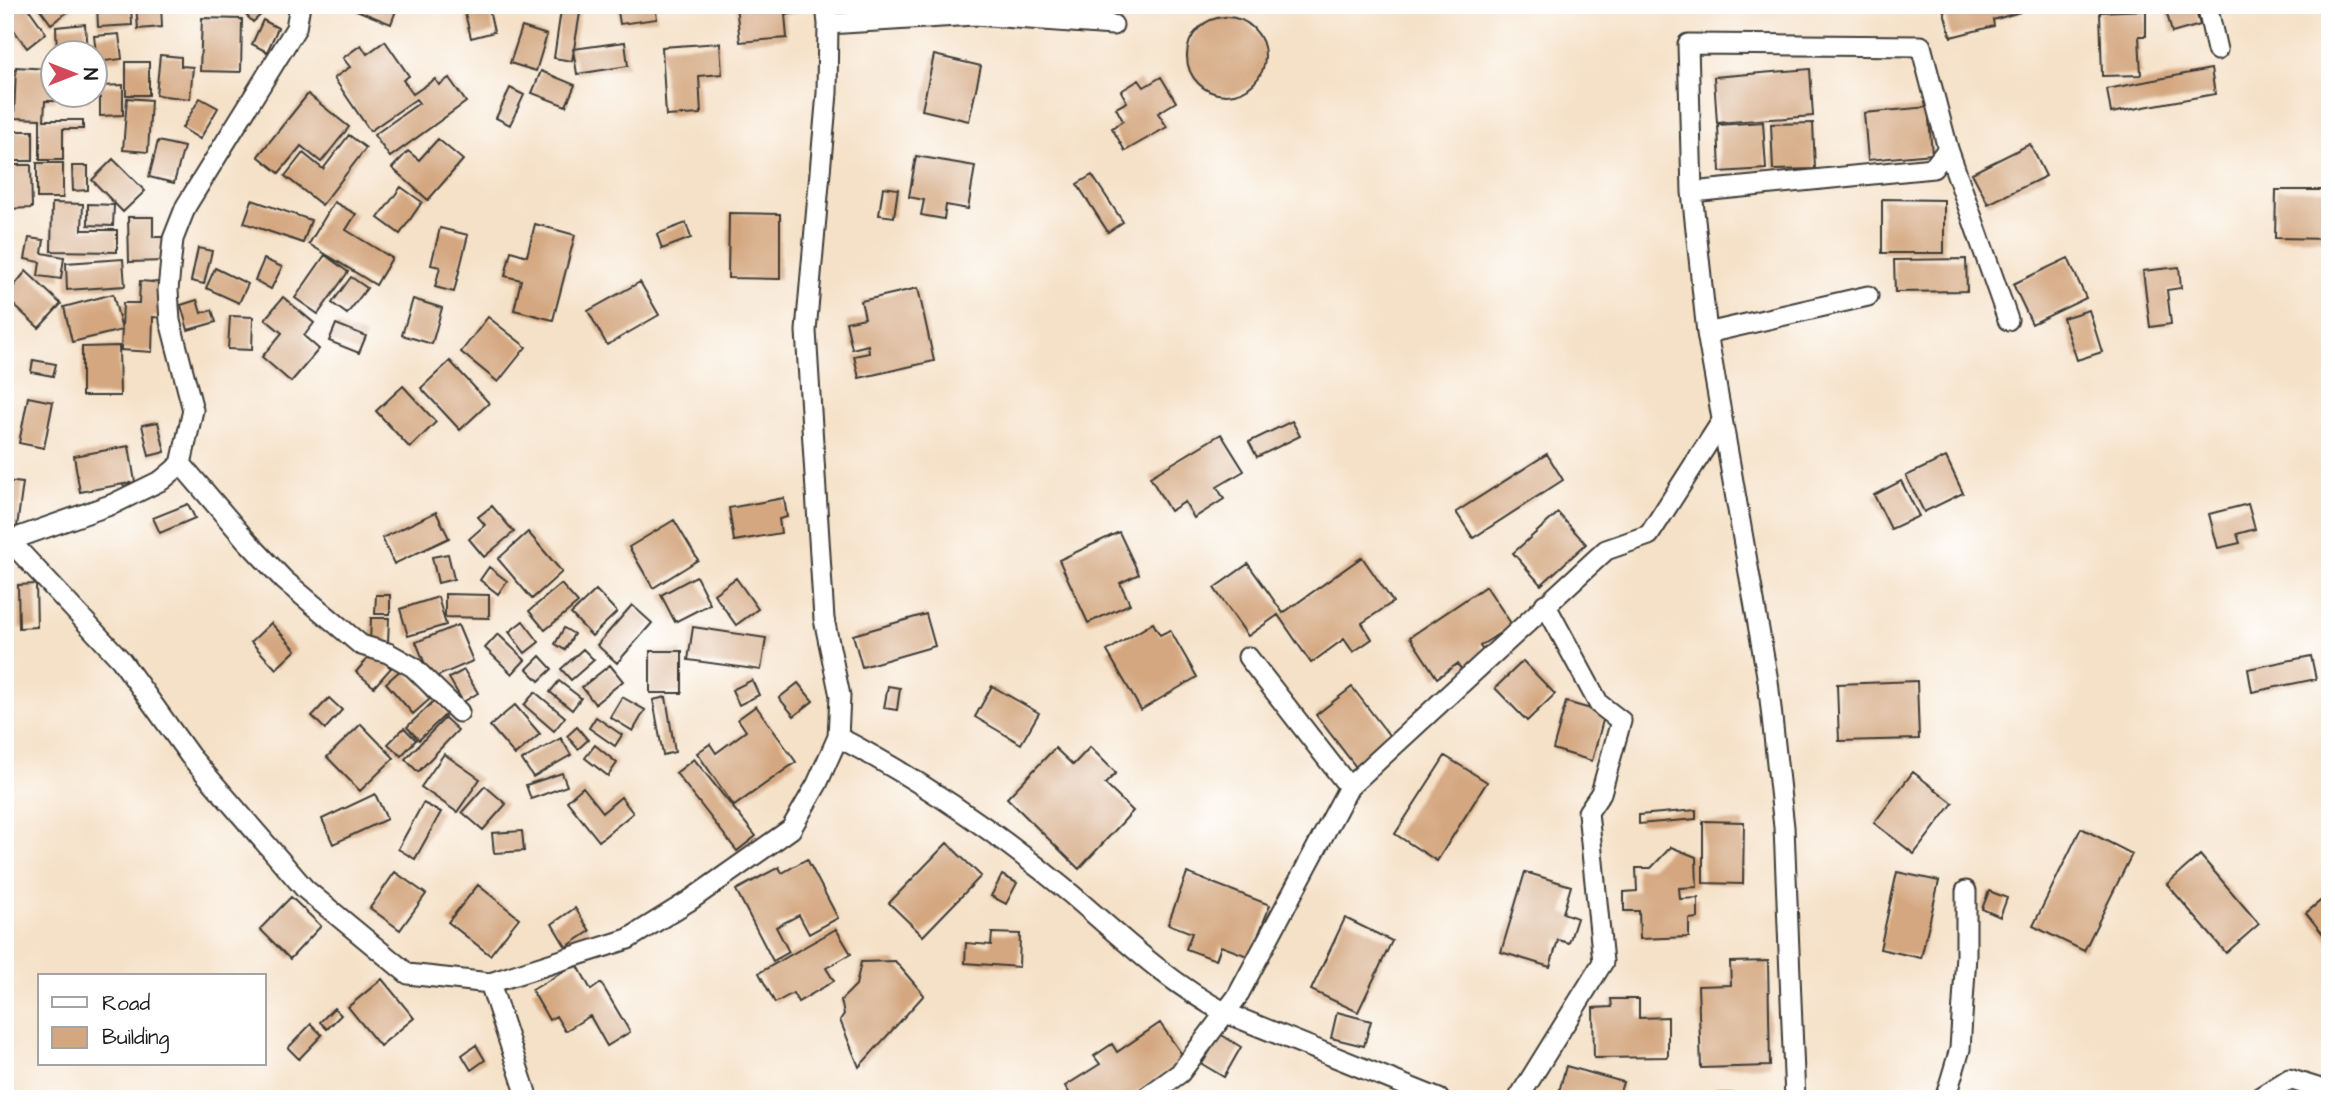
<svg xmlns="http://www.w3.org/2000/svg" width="2335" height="1104" font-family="'Architects Daughter',sans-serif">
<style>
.building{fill:#d4a780}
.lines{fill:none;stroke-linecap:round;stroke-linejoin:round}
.street-casing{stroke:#3d3a36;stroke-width:23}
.street{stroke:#fff;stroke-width:19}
</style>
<rect width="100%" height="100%" fill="#fff"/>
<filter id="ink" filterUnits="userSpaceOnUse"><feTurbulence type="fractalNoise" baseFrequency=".0143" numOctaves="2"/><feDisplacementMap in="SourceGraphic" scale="14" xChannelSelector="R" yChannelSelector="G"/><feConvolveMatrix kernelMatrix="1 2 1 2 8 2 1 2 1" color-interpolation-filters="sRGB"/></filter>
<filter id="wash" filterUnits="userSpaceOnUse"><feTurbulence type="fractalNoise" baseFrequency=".00686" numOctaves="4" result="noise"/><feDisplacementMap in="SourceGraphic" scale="28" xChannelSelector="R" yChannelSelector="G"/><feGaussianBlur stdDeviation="1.57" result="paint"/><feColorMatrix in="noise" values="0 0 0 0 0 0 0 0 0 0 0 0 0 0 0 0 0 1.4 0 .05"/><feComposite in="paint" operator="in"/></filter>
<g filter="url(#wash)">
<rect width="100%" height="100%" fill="#f5e1c7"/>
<g id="blocks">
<path class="building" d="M5,5H26L46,33L27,48L5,18Z
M37,5H71L73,8L51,24Z
M97,5H131L132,25L98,27Z
M136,5H161L162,27L138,29Z
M236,5H267L269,7L253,22Z
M344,5H398L391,24Z
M463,5H488L494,32L471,38Z
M617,5H655L657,19L620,24Z
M736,5H796V13L785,14L787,38L740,42Z
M1951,5H2018L2020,12L1993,20L1994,26L1951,37L1943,8Z
M2165,5H2194L2200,25L2172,33Z
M561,10L580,13L572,61L554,58Z
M2146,10V36H2139L2141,75L2102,76L2100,12Z
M1187 56a39 39 0 1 1 78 0a39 39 0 1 1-78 0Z
M202,18L242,19L241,72L200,71Z
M263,20L278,28L267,52L252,44Z
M85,24L87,52H57L56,27Z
M522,27L547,35L536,71L510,63Z
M119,34L122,59L97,62L94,36Z
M385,41L409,76L403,80L413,94L435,79L439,85L449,78L466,102L390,157L374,135L419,103L416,99L370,131L334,78L350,67L343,58L361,45L367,54Z
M625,42L628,66L577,74L573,49Z
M720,43L722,74L699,76L701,114L666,116L662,47Z
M160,55L181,57V66L193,67L190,99L156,95Z
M934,55L981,66L969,121L922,110Z
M126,62H149V95H126Z
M16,67L48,69V83H52L56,101H45L44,120H83V129H63V160H40V119L14,118Z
M1810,69L1813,116L1717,123L1714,77Z
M2211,69L2215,94L2111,113L2107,89Z
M541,71L575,85L566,106L532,93Z
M1161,77L1176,102L1158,113L1167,127L1125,151L1112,128L1123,121L1116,108L1127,102L1121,91L1139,80L1144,87Z
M123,85V115L100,116V86Z
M510,88L524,95L510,125L496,118Z
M60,94H90V101L60,103Z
M308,94L349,127L321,162L301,146L279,173L258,156Z
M127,98L151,100L148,152L123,150Z
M200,98L218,108L200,139L182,128Z
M1928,107L1932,154L1868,160L1864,113Z
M1763,122L1766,169L1720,172L1718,125Z
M1813,123L1815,169L1773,170L1771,124Z
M5,131H33V161H5Z
M349,135L366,148L322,205L285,176L303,153L323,169Z
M438,139L463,160L428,200L392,168L408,151L419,160Z
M158,141L184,147L174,183L149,177Z
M2030,144L2046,176L1988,204L1972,173Z
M916,156L975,166L968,209L946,205L944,219L921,215L924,200L909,197Z
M113,159L145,191L123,212L92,180Z
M37,163H63V198H37Z
M5,165H31L32,208L5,209Z
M72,166H88V190L73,191Z
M1092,175L1123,222L1108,232L1077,184Z
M401,187L422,202L400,234L378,218Z
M883,187L898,189L894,217L879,215Z
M2276,190H2327V239L2275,238Z
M1882,199L1944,200V253H1882Z
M252,200L311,220L303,243L244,223Z
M334,202L356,214L346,230L392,258L376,285L309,244Z
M52,203L83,204L82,230H117V252L51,251Z
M88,204L114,205L113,226L88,225Z
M729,213L780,214V279L728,278Z
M128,217H153V237H166V261L129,262Z
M686,223L691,238L662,249L657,234Z
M535,224L575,235L553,320L514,310L521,280L505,276L511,251L527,256Z
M440,228L468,235L454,292L435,287L440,267L431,265Z
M29,238L44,240L42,253L64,257L61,279L38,276L40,262L25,259Z
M198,248L212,251L204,284L191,281Z
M325,255L348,272L318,314L295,298Z
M2068,258L2086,298L2032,324L2013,284Z
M123,259L125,286L67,290L66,263Z
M264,259L282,267L271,289L255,280Z
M1966,259L1967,291L1895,292L1894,260Z
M2179,267L2181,288L2167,290L2171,324L2150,327L2143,271Z
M215,268L248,284L239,303L206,288Z
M26,271L61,304L39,328L5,297Z
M351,277L367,288L347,314L332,303Z
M140,281L165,283L164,318L153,317L152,352L121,350L123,303H139Z
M640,282L659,315L607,345L588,311Z
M918,288L934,361L859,378L854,356L869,353L868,345L852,349L846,322L865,318L861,301Z
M113,294L122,330L72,342L64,307Z
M283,297L314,323L304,336L319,349L291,382L262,357L282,333L265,319Z
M413,299L442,308L432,344L402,335Z
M197,300L201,313L212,310L216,322L188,330L181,305Z
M2089,310L2102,352L2077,360L2063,318Z
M230,316L253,317L252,350L228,349Z
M488,317L526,347L498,382L461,352Z
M336,324L366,336L359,353L329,341Z
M119,346L120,396H82V347Z
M33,360L56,364L53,376L31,372Z
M450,361L489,403L460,430L421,388Z
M403,386L436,422L410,448L376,411Z
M28,397L53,402L44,448L19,443Z
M1292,421L1300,436L1257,457L1249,442Z
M158,422L165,452L149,456L142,425Z
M1221,434L1244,471L1217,487L1224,499L1194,518L1185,502L1170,511L1150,477Z
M129,446L135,482L80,492L74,456Z
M1547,454L1563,480L1473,538L1456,512Z
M1946,457L1963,493L1924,512L1906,476Z
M5,481L23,483L17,527L5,526Z
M1901,481L1919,516L1891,529L1874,495Z
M784,498L787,517L779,519L781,533L734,541L729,508Z
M188,504L195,518L160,533L153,518Z
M2248,504L2255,529L2237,534L2240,543L2218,548L2209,514Z
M492,506L514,532L484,557L469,539L485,525L478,517Z
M436,512L449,538L394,564L382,538Z
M1558,513L1586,544L1541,585L1513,553Z
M674,520L698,560L653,588L629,547Z
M528,532L562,572L532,599L498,559Z
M1119,532L1139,574L1120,583L1130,604L1088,623L1059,560Z
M448,554L454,579L438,583L432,557Z
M1362,557L1393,602L1362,623L1372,639L1353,652L1344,639L1311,663L1278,615L1248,636L1214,588L1248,564L1283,613Z
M489,567L507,581L498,594L480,580Z
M696,576L710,604L675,622L661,595Z
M736,578L758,609L736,625L714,594Z
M36,584L37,627L19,628L18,585Z
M561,584L578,603L545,630L529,611Z
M1486,586L1512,625L1480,646L1485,654L1462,670L1457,664L1437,678L1410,637Z
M596,590L617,612L592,636L571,614Z
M5,594H8L9,648H5Z
M445,594L489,595V618L445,617Z
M376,595H390V614H375Z
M438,597L446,625L408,636L400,609Z
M632,605L652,623L617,663L597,645Z
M926,614L935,646L862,667L853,635Z
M371,618H389L388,643L370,642Z
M523,621L539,642L525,653L509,632Z
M271,623L296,650L276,669L251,642Z
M1153,623L1160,635L1170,630L1197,677L1141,710L1107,651Z
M458,625L473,661L431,679L416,642Z
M693,627L766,638L761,670L688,660Z
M564,628L574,634L565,650L555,644Z
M498,634L525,660L512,674L485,648Z
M583,649L594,660L571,680L561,669Z
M650,651H682V693H650Z
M373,652L391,668L374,687L356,672Z
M540,656L552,669L539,681L527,669Z
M2311,656L2316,679L2252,692L2248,669Z
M1523,661L1555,694L1527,721L1495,688Z
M610,665L623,681L595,704L582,687Z
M403,668L430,699L413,714L386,683Z
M464,670L478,693L463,702L449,678Z
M752,680L759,695L739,705L732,690Z
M559,681L581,698L572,710L550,692Z
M1917,681L1919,739L1839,741L1837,684Z
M798,683L813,701L794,716L779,698Z
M888,686L900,688L897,710L884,708Z
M992,686L1039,713L1021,744L975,717Z
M1352,687L1395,743L1359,771L1316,715Z
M535,692L565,717L554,731L524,705Z
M622,697L645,710L633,731L610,717Z
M666,697L675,752L663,755L653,700Z
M329,698L342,710L325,729L312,716Z
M435,700L447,713L419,740L407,727Z
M1566,702L1605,713L1592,761L1553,749Z
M515,705L540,734L515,755L490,726Z
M756,706L796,762L734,806L697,753L710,744L716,753L746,731L738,719Z
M596,717L622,735L615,746L589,728Z
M445,718L458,730L418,772L405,759Z
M361,724L394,758L360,791L327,757Z
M577,727L588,740L578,749L567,736Z
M404,728L416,740L401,756L388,744Z
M561,738L571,755L533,777L522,760Z
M595,745L617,763L608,776L585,758Z
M1090,747L1116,773L1105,784L1133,811L1079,869L1007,798L1055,748L1073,765Z
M444,754L480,779L457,812L421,787Z
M1445,756L1487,782L1437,861L1395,834Z
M694,759L756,836L737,851L676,773Z
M1913,772L1953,803L1914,854L1874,823Z
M562,773L567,786L531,799L526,785Z
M485,786L506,804L483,830L462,812Z
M583,787L603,812L621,797L633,813L599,841L567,801Z
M375,794L387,819L333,844L322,819Z
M423,803L441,812L415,859L398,849Z
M1696,810V819L1639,824V815Z
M1703,821L1744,822L1743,884L1703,883Z
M2081,828L2132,854L2084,951L2033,926Z
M522,831L524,851L494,853L492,833Z
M947,843L981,876L923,936L889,903Z
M1671,847L1696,857L1697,887L1679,888L1680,899L1698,898V918L1689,919V937L1640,939L1639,911H1624V892L1637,891L1636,868H1651Z
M2200,855L2259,924L2226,953L2167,884Z
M807,859L838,918L809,934L799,915L776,927L789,952L773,961L736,890L779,867L782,873Z
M395,872L426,894L400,930L370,908Z
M1525,872L1571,886L1563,913L1577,918L1569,943L1558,940L1550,967L1501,952Z
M1897,872L1939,881L1921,958L1880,949Z
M1187,873L1270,905L1250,957L1221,946L1216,960L1186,949L1192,933L1168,924Z
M1002,875L1017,883L1006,904L991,896Z
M478,885L519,918L490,955L448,922Z
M1989,891L2007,898L2000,917L1982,909Z
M2330,893V943L2306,913Z
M291,897L321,926L290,959L260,929Z
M575,908L590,931L566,947L552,924Z
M1345,918L1392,941L1358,1012L1311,990Z
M836,929L851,954L826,968L834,981L798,1002L793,993L775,1003L759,973Z
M992,933L1020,934L1019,967L965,963L966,943L991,945Z
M895,961L924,995L859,1067L840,1020L844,1014L841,1000L856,985L861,962Z
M1768,961L1770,1066L1701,1068L1698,986L1731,985L1730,962Z
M577,964L591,990L601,983L630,1032L607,1046L590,1016L565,1031L556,1016L549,1020L532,990Z
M382,979L414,1018L380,1046L348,1007Z
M1611,999H1639V1018L1668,1017V1057L1594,1058L1593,1008L1612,1007Z
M334,1008L341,1015L327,1029L320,1022Z
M1337,1012L1371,1021L1364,1046L1331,1038Z
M1160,1023L1185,1059L1126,1099H1073L1065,1086L1100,1064L1094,1056L1112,1044L1117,1052Z
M311,1024L322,1035L299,1059L288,1048Z
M1220,1034L1241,1047L1224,1077L1202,1064Z
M476,1045L485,1060L471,1070L462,1055Z
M1566,1066L1623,1082L1618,1099H1557Z
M1710,1093L1758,1094V1099H1710Z"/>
</g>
</g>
<g filter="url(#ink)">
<use href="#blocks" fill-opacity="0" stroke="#3d3a36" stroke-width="2"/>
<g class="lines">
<g class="street-casing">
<path id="street" d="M2207,5L2217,50
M828,24L974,15L1113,25
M1948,149L2008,320
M1692,192L1933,168L1948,149L1921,46L1688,44L1692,192L1707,333L1868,296
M1707,333L1768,681L1784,827L1795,1099
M181,464L246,540L284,580L361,645L388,653L413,667L459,712
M9,540L121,660L190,756L305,889L408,974L490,983L628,939L689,901L791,829L817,784L838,737L840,696L824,619L806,331L827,93L828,24L826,5
M5,542L113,504L162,480L181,464L193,410L170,321L168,290L173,239L186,206L296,28L300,5
M1248,657L1349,787
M838,737C921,780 999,834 1071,894C1121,937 1167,982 1226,1013L1439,1099
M490,983L528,1099
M1144,1099L1180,1073L1237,997L1349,787L1606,550L1649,535L1722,421
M1518,1099L1603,962L1588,812L1601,793L1621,721L1599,704L1545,604
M1945,1099L1960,1049L1966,955V891
M2257,1099L2289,1079L2330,1092"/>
</g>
<use href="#street" class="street"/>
</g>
</g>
<rect width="2335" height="1104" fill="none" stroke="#fff" stroke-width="28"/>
<rect x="38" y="974" width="228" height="91" fill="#ffffff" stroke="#a4a4a4" stroke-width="2"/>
<rect x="52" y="997" width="35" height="10" fill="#ffffff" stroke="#a4a4a4" stroke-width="2"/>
<text x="102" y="1010" font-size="21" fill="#1c1c1c">Road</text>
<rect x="52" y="1027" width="35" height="21" fill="#d4a780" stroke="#a4a4a4" stroke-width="2"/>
<text x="102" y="1044" font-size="21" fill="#1c1c1c">Building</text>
<g transform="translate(74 74) rotate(90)"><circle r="33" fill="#ffffff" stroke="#a4a4a4" stroke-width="2"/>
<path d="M0-5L12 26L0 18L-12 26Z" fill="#d1495b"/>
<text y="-10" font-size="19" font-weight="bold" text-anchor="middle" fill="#1c1c1c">N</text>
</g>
</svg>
